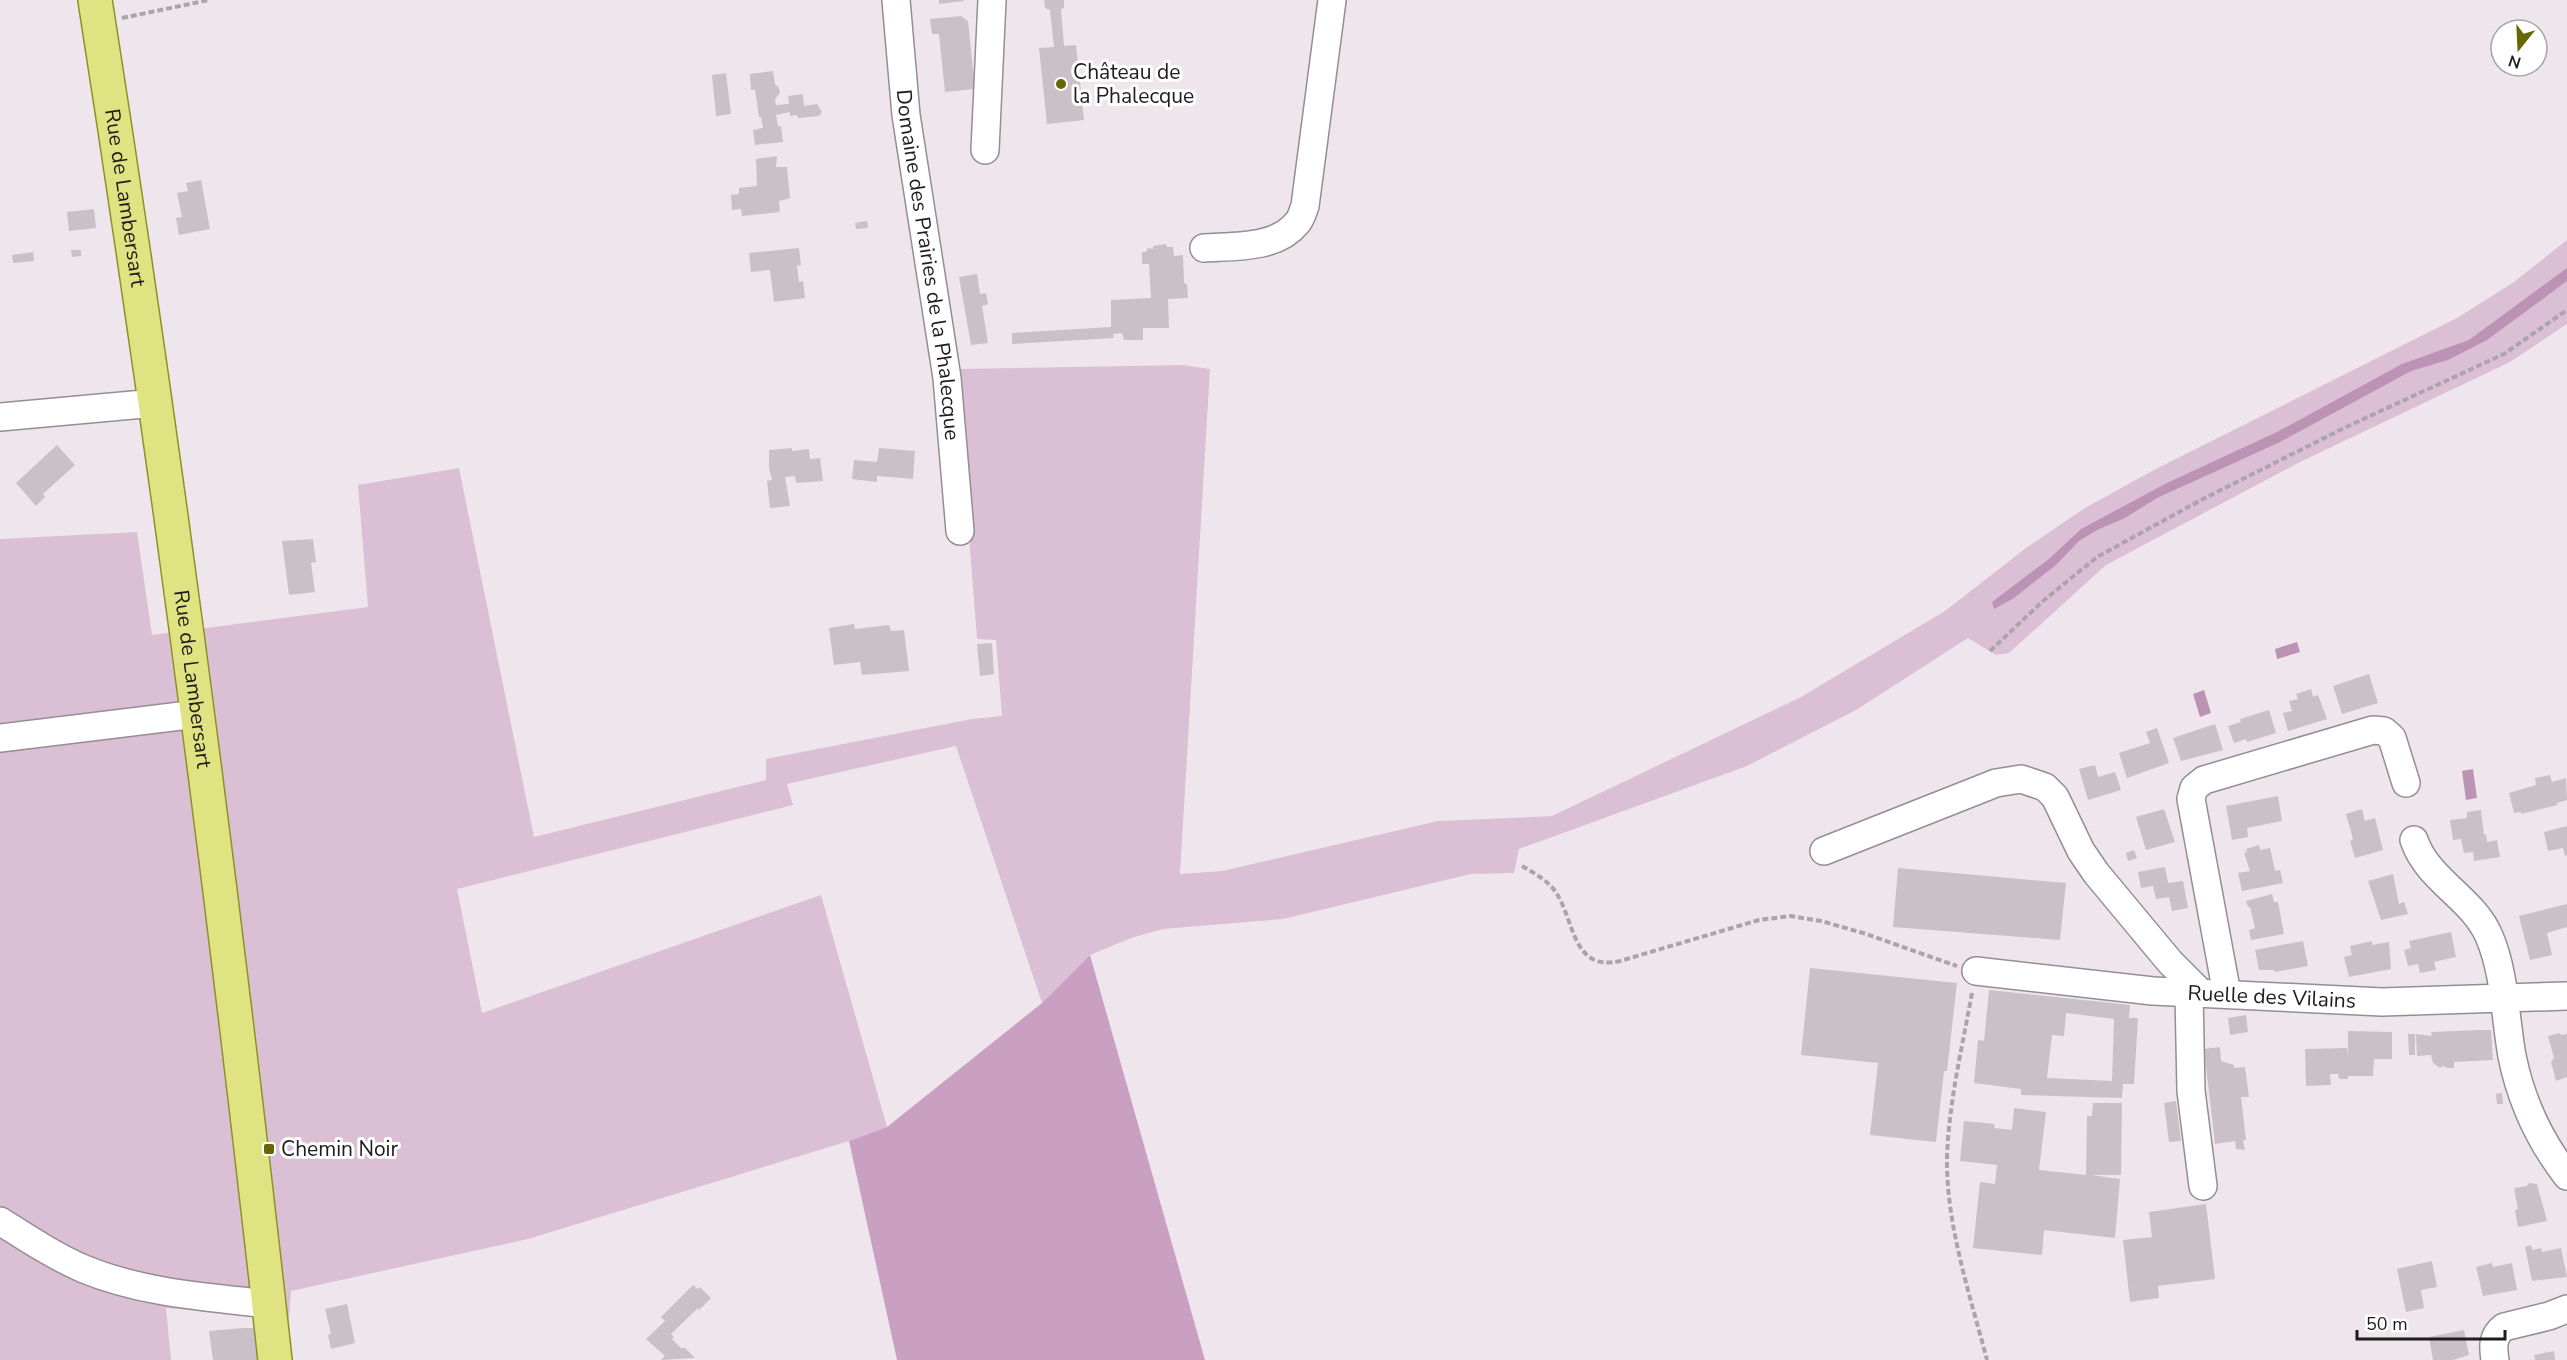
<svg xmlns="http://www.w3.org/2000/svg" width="2567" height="1360" font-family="'Nunito Sans',sans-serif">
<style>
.green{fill:#dbbfd5}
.forest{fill:#caa0c2}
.water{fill:#bd93b5}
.building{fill:#c9c1c7;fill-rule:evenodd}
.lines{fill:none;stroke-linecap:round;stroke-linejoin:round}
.minor-casing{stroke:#958d94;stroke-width:30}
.major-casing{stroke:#8e9128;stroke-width:36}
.path{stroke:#aca4aa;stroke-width:4;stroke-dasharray:6 3;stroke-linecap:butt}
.minor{stroke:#fff;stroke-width:27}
.major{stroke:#dfe381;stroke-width:33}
.poi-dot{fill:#646704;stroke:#fff;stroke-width:2}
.labels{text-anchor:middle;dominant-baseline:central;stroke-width:6;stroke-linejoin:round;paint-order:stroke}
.poi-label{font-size:21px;fill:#1f1c1e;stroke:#fff;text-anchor:start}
.street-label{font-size:21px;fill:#1f1c1e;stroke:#fff}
</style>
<rect width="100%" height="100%" fill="#efe6ed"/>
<path class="green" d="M2567,240V324L2510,362L2300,462L2106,565L2009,653L1996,655L1968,638L1856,710L1747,766L1519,849L1514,873L1471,874L1283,919L1163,929L1131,938L1090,955L1042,1003L956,746L787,784L793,805L457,889L482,1013L821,895L887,1127L849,1141L528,1239L291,1291L289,1318L166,1308L171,1360H0V539L137,532L152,635L368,607L358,485L459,468L534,837L766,780V759L972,719L1002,716L996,640L977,639L956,369L1183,365L1210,369L1180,874L1222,871L1438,821L1552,816L1801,697L1945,611L2026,548L2085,508L2152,471L2457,318L2514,282Z"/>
<path class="forest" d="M1090,955L1205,1360H897L849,1141L887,1127L1042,1003Z"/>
<path class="water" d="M2567,268V281L2487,340L2448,360L2411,371L2278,443L2157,498L2125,518L2097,530L2079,541L2056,565L2014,598L1994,609L1992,602L2049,559L2081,529L2167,483L2279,431L2402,364L2469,340Z
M2297,642L2300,652L2277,659L2275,649Z
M2204,690L2211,713L2200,717L2193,694Z
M2473,769L2477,798L2466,800L2462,771Z"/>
<path class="building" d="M939,0H964V1L939,4Z
M1044,0H1064V8L1061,9L1064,46L1076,45L1084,120L1047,124L1039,48L1054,47L1050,10L1045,8Z
M961,16L968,21L975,89L945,92L939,34H932L930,19Z
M773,71L775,84L779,88L780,93L775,99L776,105L789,104L788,96L803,94L804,106L817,104L822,112L819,116L798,118L797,115L790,116V112L776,115L778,126H781L783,142L755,145L753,130L763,128L761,117H759L755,90H751L750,74Z
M726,73L731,114L716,116L712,75Z
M777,156L776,167H787L790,198L779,201L780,212L742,216L741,209L732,210L731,195L739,194V188L757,186L756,159Z
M201,180L210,229L179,235L176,218L182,217L177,193L188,191L186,183Z
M94,209L96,228L69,231L67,212Z
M867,221L868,228L856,229L855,223Z
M1166,244L1167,247H1173L1174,256L1183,255L1184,283L1187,284L1188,298L1168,299L1169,328H1143V340H1124L1122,333L1113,334L1114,338L1012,344V333L1111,327V300L1151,298L1149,264H1142V252H1146L1148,248L1153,249V246Z
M799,248L801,265L797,266L799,282L803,281L805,298L774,302L770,270L751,272L749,253Z
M71,250H81V256L72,257Z
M33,252L34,261L13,263L12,255Z
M977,274L980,294L986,293L988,304L982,306L988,343L971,345L959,277Z
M57,445L75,465L43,494L45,497L36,506L16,483Z
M792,448V451L809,449L810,459L820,458L823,481L796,483L795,476L785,477L790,506L770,508L767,481L772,480L769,468V450Z
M879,448L915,451L913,479L877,476V482L852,479L854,460L877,462Z
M313,539L316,562L311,563L315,592L289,595L282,541Z
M854,624L855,629L889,625L891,631L904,630L909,671L862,675L860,662L834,665L829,628Z
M992,643L994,674L980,676L977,644Z
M2369,674L2378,703L2342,714L2333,686Z
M2311,689L2313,697L2318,695L2327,719L2288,731L2283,713L2292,711L2289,701L2298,699L2296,694Z
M2269,710L2276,733L2247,742L2246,739L2234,743L2228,726L2241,722L2240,719Z
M2215,724L2223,750L2181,761L2173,738Z
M2157,728L2169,763L2127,778L2119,753L2150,743L2146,732Z
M2095,765L2098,777L2115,772L2121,790L2088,800L2079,769Z
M2550,775L2552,782L2566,778L2567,800L2557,803V805L2521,814V812L2514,813L2509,793L2536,785L2535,778Z
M2278,796L2282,821L2247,828L2248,837L2232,840L2226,806Z
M2164,809L2175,842L2146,850L2136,817Z
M2362,809L2365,821L2375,818L2383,850L2355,858L2350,841L2353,839L2346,814Z
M2481,810L2484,835L2486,834L2487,842L2497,840L2500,857L2474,861L2473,852L2464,853L2461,839L2453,840L2450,820L2467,818V812Z
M2567,826V855L2565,856L2563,848L2548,851L2544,832Z
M2259,845L2260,850L2270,848L2275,871L2280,870L2283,883L2242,891L2238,873L2250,871L2244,853L2247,852L2246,849Z
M2134,850L2137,858L2128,861L2126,853Z
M2165,867L2168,883L2183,881L2188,908L2172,911L2169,897L2156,899L2153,886L2141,888L2138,872Z
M1898,868L2066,883L2060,940L1893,927Z
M2393,874L2399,904L2404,902L2408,914L2381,920L2368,881Z
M2272,894L2274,902H2278L2284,934L2251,940L2249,930L2255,928L2250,907H2248L2246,901Z
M2567,904V927L2547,933L2552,955L2530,960L2519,916Z
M2451,932L2456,957L2434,962L2436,970L2420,973L2418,964L2408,966L2404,950L2411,948L2409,941Z
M2303,941L2308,966L2275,972L2274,970H2259L2255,950Z
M2372,941V945L2389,942L2391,969L2349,977L2344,957L2352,955L2350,946Z
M1810,968L1957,983L1947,1071H1944L1936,1142L1870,1135L1878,1063L1801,1055Z
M1989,990L2130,1005L2129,1018H2138L2134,1084H2123L2122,1098L2021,1095V1089L1974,1083L1978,1040L1984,1041ZM2066,1013L2114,1019L2112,1081L2047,1078L2052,1035L2064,1036Z
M2246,1015L2248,1032L2230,1035L2228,1018Z
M2479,1030H2491L2493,1060L2454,1062V1068H2447L2443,1066L2440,1068L2433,1063L2431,1055L2417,1056L2416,1034L2432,1036L2431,1032Z
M2348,1031L2392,1032V1059H2374L2373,1076H2348V1079H2339L2338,1074H2330L2331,1085L2306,1086L2305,1049L2347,1048L2348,1056Z
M2560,1033L2561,1035L2567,1034V1077L2556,1081L2551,1062L2554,1058L2548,1036Z
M2408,1034H2415V1055H2409Z
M2220,1047L2221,1061L2234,1065V1068L2245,1067L2249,1097H2241L2246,1140H2243L2245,1150L2236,1149L2235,1141L2215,1144L2204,1049Z
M2502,1093L2503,1104H2497L2496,1094Z
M2176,1101L2181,1141L2169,1142L2164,1103Z
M2093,1103H2122L2121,1175H2091L2120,1179L2115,1238L2044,1230L2042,1255L1973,1248L1980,1182L1995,1184L1997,1165L1960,1161L1964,1121L1995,1124L1994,1128L2012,1130L2014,1108L2046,1112L2039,1170L2086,1175L2087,1116H2092Z
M2529,1183L2537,1184L2547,1221L2518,1227L2515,1210L2518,1209L2514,1188L2527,1186Z
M2206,1204L2215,1279L2158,1286L2159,1298L2130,1302L2123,1240L2152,1237L2149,1212Z
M2531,1245L2532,1250L2541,1248L2542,1252L2561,1248L2567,1277L2532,1281L2525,1247Z
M2432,1261L2437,1287L2421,1290L2424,1308L2406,1312L2397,1269Z
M2492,1263L2493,1267L2512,1263L2517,1290L2483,1296L2476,1267Z
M693,1285L698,1289L700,1287L711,1298L699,1310L698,1308L671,1334L674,1337L672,1339L682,1349L684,1347L695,1358L661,1360L665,1356L646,1339L665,1321L661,1317Z
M347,1304L355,1343L331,1349L328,1335L331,1334L325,1309Z
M243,1328H257L261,1360H213L209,1331Z
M2464,1330L2469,1355L2453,1360H2433L2429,1337Z
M2554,1351L2555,1360H2535L2534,1355Z"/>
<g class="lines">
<g class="minor-casing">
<g id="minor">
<path id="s1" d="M896,0L906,115L947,378L960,531"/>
<path d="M985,150L992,0"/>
<path d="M1204,248C1234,246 1276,249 1297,223C1301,219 1303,211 1305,206L1332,0"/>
<path d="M0,417L155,403"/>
<path d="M0,738L197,714"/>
<path d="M2414,840C2428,881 2472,897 2489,936C2505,973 2505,1017 2512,1056C2521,1101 2540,1141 2567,1176"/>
<path d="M1824,851L1996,783L2021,779L2045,787L2055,797L2081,851L2096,873L2170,962L2201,993"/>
<path id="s2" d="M1976,971L2153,991L2382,1002L2567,996"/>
<path d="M2189,993L2191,1091L2203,1186"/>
<path d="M2227,994L2191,799L2194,788L2204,780L2373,730L2384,731L2392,738L2406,783"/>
<path d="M0,1221C27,1238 54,1256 84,1269C142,1293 207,1297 269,1304"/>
<path d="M2495,1360C2493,1347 2492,1336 2504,1327L2549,1316L2567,1309"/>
</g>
</g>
<g class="major-casing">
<g id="major">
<path id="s3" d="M95,0C166,452 225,906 275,1360"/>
</g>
</g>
<path class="path" d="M122,18L209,0
M1990,651L2043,601L2097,557L2201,500L2344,428L2504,354L2567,310
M1522,866C1534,873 1547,880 1555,891C1575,919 1571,972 1620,961L1759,920L1790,916L1821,921L1863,933L1957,966
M1972,993C1962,1048 1949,1102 1947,1157C1946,1225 1970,1295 1987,1360"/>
<use href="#minor" class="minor"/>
<use href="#major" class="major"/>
</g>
<g class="poi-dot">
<circle cx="1061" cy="84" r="6"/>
<rect x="263" y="1143" width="12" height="12" rx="3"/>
</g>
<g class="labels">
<g class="poi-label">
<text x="1073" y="72">Château de<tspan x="1073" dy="24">la Phalecque</tspan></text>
<text x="281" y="1149">Chemin Noir</text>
</g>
<g class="street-label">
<text stroke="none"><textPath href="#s3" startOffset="200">Rue de Lambersart</textPath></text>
<text stroke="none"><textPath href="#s1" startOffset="267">Domaine des Prairies de la Phalecque</textPath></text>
<text stroke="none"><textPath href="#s3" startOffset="686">Rue de Lambersart</textPath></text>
<text stroke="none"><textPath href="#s2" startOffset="297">Ruelle des Vilains</textPath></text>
</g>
</g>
<g transform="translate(2519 48) rotate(198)"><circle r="28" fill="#ffffff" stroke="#a5a4a5" stroke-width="1.5"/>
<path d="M0-4.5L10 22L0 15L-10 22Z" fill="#646704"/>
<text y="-9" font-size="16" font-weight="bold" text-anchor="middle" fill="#1f1c1e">N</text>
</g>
<path d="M2357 1330v9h148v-9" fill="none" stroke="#1f1c1e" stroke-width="3"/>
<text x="2366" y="1330" font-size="18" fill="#1f1c1e" stroke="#ffffff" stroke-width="4.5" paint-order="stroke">50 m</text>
</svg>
